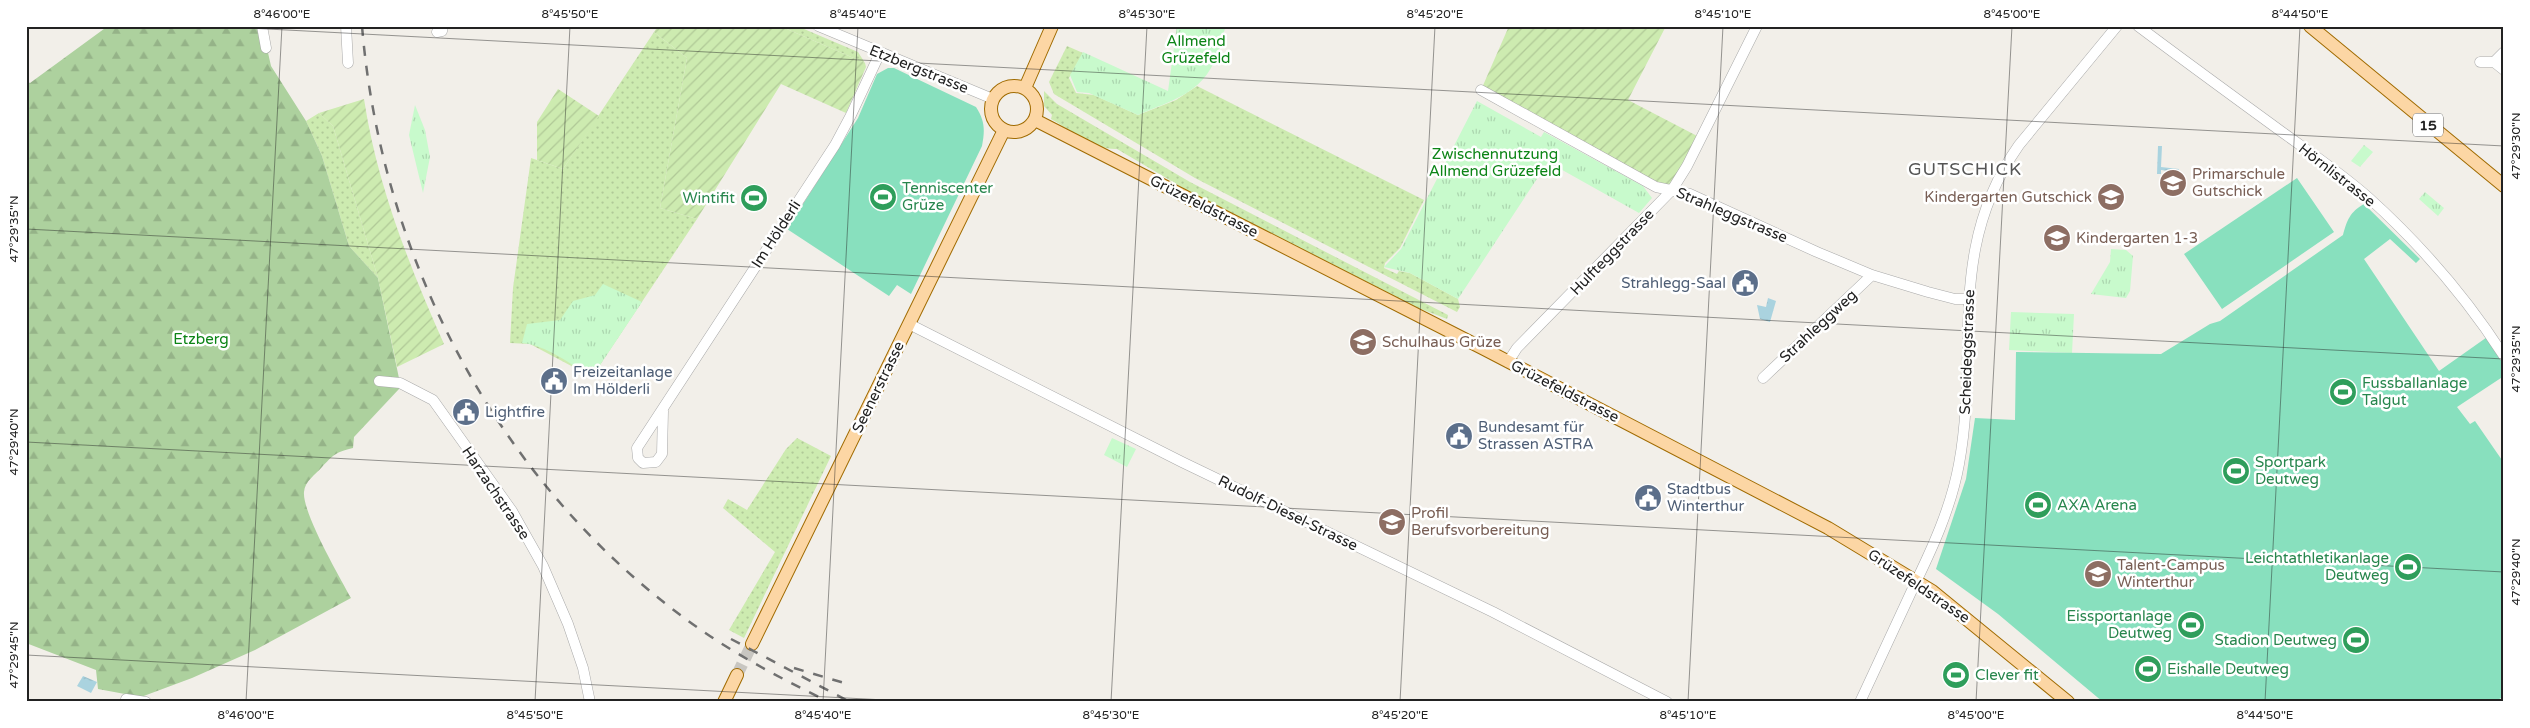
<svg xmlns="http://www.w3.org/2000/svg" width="2530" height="728" font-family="'Varela Round',sans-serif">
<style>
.grass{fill:url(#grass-dots)}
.forest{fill:url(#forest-firs)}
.park{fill:url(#park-tufts)}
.garden{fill:url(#garden-furrows)}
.pitch{fill:#88e0be}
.water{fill:url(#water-ripples)}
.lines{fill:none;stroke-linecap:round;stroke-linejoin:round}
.major-tunnel{stroke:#c8c6c1;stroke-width:12;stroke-dasharray:12 6;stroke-linecap:butt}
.minor-casing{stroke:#a9a9a9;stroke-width:11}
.major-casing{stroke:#a06b00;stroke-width:14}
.minor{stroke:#fff;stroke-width:10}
.major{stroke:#fcd6a4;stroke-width:12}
.rail{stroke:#707070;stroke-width:2.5;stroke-dasharray:10 10;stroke-linecap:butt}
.ticks{fill:none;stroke:#222;stroke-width:1;stroke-opacity:0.45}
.labels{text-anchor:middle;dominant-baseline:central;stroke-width:5;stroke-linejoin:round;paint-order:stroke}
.shield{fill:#fff;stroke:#646464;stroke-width:1}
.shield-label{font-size:14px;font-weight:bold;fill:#222}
.park-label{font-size:15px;fill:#0c8416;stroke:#fff}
.street-label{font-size:15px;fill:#222;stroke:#fff}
.education-label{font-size:15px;fill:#785e54;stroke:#fff;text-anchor:start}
.leisure-label{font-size:15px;fill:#27864d;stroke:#fff;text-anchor:start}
.service-label{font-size:15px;fill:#4e5e75;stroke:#fff;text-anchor:start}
.quarter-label{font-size:18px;letter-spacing:1px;fill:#555;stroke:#fff}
.neatline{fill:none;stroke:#222;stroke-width:2}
.ticks-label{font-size:12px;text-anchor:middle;fill:#222}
</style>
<defs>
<pattern id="grass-dots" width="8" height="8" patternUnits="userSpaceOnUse" patternTransform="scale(1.25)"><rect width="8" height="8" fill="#cdebb0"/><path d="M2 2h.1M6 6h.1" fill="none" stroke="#b0c997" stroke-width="1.8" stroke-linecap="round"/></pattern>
<pattern id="forest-firs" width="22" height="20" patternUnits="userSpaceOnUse" patternTransform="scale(1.25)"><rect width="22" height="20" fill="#add19e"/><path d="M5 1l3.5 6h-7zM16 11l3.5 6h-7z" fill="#95b388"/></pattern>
<pattern id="park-tufts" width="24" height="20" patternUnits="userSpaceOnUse" patternTransform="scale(1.25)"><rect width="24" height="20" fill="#c8facc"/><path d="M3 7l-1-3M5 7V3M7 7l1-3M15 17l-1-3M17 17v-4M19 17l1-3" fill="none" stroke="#acd6af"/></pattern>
<pattern id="garden-furrows" width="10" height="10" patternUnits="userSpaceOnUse" patternTransform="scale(1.25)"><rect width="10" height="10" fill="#cdebb0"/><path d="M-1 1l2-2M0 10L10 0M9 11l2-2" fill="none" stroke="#b0c997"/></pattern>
<pattern id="water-ripples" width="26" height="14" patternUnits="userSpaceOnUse" patternTransform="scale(1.25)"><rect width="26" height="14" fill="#aad3df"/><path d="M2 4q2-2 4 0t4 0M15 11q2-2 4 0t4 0" fill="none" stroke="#92b5bf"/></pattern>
</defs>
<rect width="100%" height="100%" fill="#f2efe9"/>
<path class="grass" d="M780,26H797L858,52L865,63Z
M654,32L687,58L660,208L697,219L592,377L530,344L510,343L513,288L531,158L563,169Z
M1067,46L1083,53L1069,78L1076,93L1094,95L1138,115L1176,100L1197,86L1424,200L1400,248L1385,263L1384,268L1397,274L1399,271L1410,273L1458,299L1460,307L1457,312L1195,178L1054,94L1049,82Z
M1044,91L1057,104L1190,182L1448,315L1447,319L1416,307L1185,189L1117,149C1095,150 1070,130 1051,119L1052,115L1044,106Z
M319,113L333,126L378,278L349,246L322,156L306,121Z
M797,438L831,456L744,638L729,630L775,552L723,508L728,499L747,510L786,449Z"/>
<path class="forest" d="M108,26H262L271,66L306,121L322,156L349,246L378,278L400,383L399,389L354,437L353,448C336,452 333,455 322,467C315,475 305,481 304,492C302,512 340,578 351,598L255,650L192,678L141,697L98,689L96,670L26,643V81L30,83Z"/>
<path class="park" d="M1177,26H1226C1222,36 1221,47 1217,56C1201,95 1172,100 1138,115L1089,93L1077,92L1070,75L1083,52L1168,91Z
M1477,101L1541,137L1544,132L1643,186L1652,198L1639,213L1548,162L1458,299L1410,273L1384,267L1401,249Z
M415,105L425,130L430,157L423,193L409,135Z
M2364,145L2373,152L2360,167L2351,161Z
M2425,192L2444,208L2438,216L2419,199Z
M2111,249L2126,250L2133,256L2130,291L2126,298L2091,294L2110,262Z
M603,284L642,302L592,377C572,365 546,345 522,343L527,324L560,320L573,301L595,295Z
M2011,312L2074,314L2072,353L2009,350Z
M1112,438L1136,449L1127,467L1104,455Z"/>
<path class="garden" d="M658,26H780L865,63L866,67L846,113L781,84L697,219L660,208L687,58L654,32Z
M1509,26H1666L1628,100L1701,138L1672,190L1656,187L1481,90Z
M558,89L599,116L563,169L537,160V122Z
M364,99C377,185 409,265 444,344L397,367L378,278L333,126L319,113Z"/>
<path class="pitch" d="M888,68H894L976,107C985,121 985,130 982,146L911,294L897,285L889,296L787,229L858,118L877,74Z
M2297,178L2334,232L2222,309L2184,254Z
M2364,204L2420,259L2416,263L2390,239L2364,259L2439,371L2490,335L2504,356V376L2457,407L2470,424L2475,421L2504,463V701L2501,698L2494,702H2103L1998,614L1936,569L1966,479L1975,418L2015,420L2016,352L2161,354L2210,324L2220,321L2343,235C2347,220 2350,212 2364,204Z"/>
<path class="water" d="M2158,146H2162L2161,167L2179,169L2178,172L2161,170V174H2157Z
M1768,298L1776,301L1770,322L1760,319L1757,305L1766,307Z
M83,676L97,682L91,693L77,686Z"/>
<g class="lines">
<path class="major-tunnel" d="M737,675L752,644"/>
<g class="minor-casing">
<path id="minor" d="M262,26L266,48
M346,26L348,63
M818,26L993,99
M2138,26C2186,62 2234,97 2282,132C2311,153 2342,174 2369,198C2421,245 2466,297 2504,356
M437,32L442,31L443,26
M2480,62H2494L2504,52
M2494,62L2504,70
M1481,90L1656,187L1690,194L1817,252L1872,275L1928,292L1955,299H1968
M909,324L1182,462L1493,612L1667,702
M1508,362L1517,348L1672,190L1687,166L1757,26
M1763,378L1872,275
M379,381L400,383L433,400L512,511L543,566L568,624L583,668L590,702
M663,411L662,454L656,462L643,463L638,458L637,448L835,145L851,115L880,53
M126,699L146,702
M1860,702C1878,664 1895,626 1913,588C1932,549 1951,508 1959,464C1980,350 1945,250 2019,145L2117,26"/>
</g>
<g class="major-casing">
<path id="major" d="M2310,26L2504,186
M991 109a23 23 0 1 1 46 0a23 23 0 1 1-46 0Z
M1025,88L1052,26
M1035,120L1484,349L1828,528L1932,591L2068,702
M752,644L1004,130
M724,702L737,675"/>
</g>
<use href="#minor" class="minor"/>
<use href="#major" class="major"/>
<path class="rail" d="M362,26C381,256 495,478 683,617C728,651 778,677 829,702
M731,639L850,702
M794,668L851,685"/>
</g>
<path class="ticks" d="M210,26L2504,146M26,229L2504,359M26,442L2504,572M26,655L923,702M246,702L282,26M535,702L570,26M823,702L858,26M1111,702L1147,26M1400,702L1435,26M1688,702L1723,26M1976,702L2012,26M2265,702L2300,26"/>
<defs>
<g id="school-disc" transform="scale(1.4375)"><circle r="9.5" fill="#8d6e63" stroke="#fff"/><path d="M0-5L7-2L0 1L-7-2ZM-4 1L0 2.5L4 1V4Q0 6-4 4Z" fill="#fff"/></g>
<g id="stadium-disc" transform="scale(1.4375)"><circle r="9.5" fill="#2e9e5b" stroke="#fff"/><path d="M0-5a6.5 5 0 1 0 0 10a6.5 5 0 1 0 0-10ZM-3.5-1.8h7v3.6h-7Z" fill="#fff"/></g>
<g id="civic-disc" transform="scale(1.4375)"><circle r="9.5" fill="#5c6f8a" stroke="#fff"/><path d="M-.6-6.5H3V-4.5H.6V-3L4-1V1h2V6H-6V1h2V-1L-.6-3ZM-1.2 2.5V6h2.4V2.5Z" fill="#fff"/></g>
</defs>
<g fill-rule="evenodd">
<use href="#school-disc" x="2173" y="183"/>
<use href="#stadium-disc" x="883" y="197"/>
<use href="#school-disc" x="2111" y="197"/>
<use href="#stadium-disc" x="754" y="198"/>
<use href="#school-disc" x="2057" y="238"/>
<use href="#civic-disc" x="1745" y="283"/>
<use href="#school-disc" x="1363" y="342"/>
<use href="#civic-disc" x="554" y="381"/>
<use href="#stadium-disc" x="2343" y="392"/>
<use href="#civic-disc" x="466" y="412"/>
<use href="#civic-disc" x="1459" y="436"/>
<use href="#stadium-disc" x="2236" y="471"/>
<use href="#civic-disc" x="1648" y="498"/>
<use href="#stadium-disc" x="2038" y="505"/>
<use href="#school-disc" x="1392" y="522"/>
<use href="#stadium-disc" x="2408" y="567"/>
<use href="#school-disc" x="2098" y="574"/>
<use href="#stadium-disc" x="2191" y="625"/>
<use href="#stadium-disc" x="2356" y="640"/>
<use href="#stadium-disc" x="2148" y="669"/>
<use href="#stadium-disc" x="1956" y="675"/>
</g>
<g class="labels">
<rect class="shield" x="2413" y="113.5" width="30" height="23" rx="4"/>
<g class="shield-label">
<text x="2428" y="125">15</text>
</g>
<g class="park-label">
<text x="1196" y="41">Allmend<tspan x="1196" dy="17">Grüzefeld</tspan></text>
<text x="1495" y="154">Zwischennutzung<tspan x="1495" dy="17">Allmend Grüzefeld</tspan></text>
<text x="201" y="339">Etzberg</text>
</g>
<g class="street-label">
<text transform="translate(919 69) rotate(22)">Etzbergstrasse</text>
<text transform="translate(2337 175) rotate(38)">Hörnlistrasse</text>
<text transform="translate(1204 206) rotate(27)">Grüzefeldstrasse</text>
<text transform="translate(1732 215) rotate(23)">Strahleggstrasse</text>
<text transform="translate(776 234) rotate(-57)">Im Hölderli</text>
<text transform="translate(1612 252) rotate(-46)">Hulfteggstrasse</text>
<text transform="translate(1818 326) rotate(-43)">Strahleggweg</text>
<text transform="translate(1967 352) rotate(-88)">Scheideggstrasse</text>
<text transform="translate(878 387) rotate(-64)">Seenerstrasse</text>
<text transform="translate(1565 391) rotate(27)">Grüzefeldstrasse</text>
<text transform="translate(496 493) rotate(56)">Harzachstrasse</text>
<text transform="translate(1288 513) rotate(26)">Rudolf-Diesel-Strasse</text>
<text transform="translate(1919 586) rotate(34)">Grüzefeldstrasse</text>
</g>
<g class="education-label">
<text x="2192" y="174">Primarschule<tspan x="2192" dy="17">Gutschick</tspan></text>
<text x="2092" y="197" text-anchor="end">Kindergarten Gutschick</text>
<text x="2076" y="238">Kindergarten 1-3</text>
<text x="1382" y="342">Schulhaus Grüze</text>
<text x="1411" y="513">Profil<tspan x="1411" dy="17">Berufsvorbereitung</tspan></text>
<text x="2117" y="565">Talent-Campus<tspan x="2117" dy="17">Winterthur</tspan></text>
</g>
<g class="leisure-label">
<text x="902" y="188">Tenniscenter<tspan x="902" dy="17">Grüze</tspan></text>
<text x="735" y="198" text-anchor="end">Wintifit</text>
<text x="2362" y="383">Fussballanlage<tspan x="2362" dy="17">Talgut</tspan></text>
<text x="2255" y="462">Sportpark<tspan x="2255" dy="17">Deutweg</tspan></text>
<text x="2057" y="505">AXA Arena</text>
<text x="2389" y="558" text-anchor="end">Leichtathletikanlage<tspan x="2389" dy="17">Deutweg</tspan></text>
<text x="2172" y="616" text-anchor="end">Eissportanlage<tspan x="2172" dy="17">Deutweg</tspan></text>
<text x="2337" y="640" text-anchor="end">Stadion Deutweg</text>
<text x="2167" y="669">Eishalle Deutweg</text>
<text x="1975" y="675">Clever fit</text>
</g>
<g class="service-label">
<text x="1726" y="283" text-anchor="end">Strahlegg-Saal</text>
<text x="573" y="372">Freizeitanlage<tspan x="573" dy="17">Im Hölderli</tspan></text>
<text x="485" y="412">Lightfire</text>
<text x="1478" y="427">Bundesamt für<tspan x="1478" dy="17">Strassen ASTRA</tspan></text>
<text x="1667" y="489">Stadtbus<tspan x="1667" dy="17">Winterthur</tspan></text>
</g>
<g class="quarter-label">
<text x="1965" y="169">GUTSCHICK</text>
</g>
</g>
<rect width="2530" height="728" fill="none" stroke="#ffffff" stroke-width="55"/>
<rect x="28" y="28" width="2474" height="672" class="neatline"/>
<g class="ticks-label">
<text x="282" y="18">8°46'00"E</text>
<text x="570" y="18">8°45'50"E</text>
<text x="858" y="18">8°45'40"E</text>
<text x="1147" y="18">8°45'30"E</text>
<text x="1435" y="18">8°45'20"E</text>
<text x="1723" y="18">8°45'10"E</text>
<text x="2012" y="18">8°45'00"E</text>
<text x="2300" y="18">8°44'50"E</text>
<text transform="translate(2516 146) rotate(-90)" y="4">47°29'30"N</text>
<text transform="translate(14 229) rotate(-90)" y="4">47°29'35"N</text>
<text transform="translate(2516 359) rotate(-90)" y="4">47°29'35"N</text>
<text transform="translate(14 442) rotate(-90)" y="4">47°29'40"N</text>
<text transform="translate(2516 572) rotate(-90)" y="4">47°29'40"N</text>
<text transform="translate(14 655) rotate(-90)" y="4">47°29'45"N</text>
<text x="246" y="719">8°46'00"E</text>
<text x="535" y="719">8°45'50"E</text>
<text x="823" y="719">8°45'40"E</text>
<text x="1111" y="719">8°45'30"E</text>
<text x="1400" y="719">8°45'20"E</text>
<text x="1688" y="719">8°45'10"E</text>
<text x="1976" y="719">8°45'00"E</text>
<text x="2265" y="719">8°44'50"E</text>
</g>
</svg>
